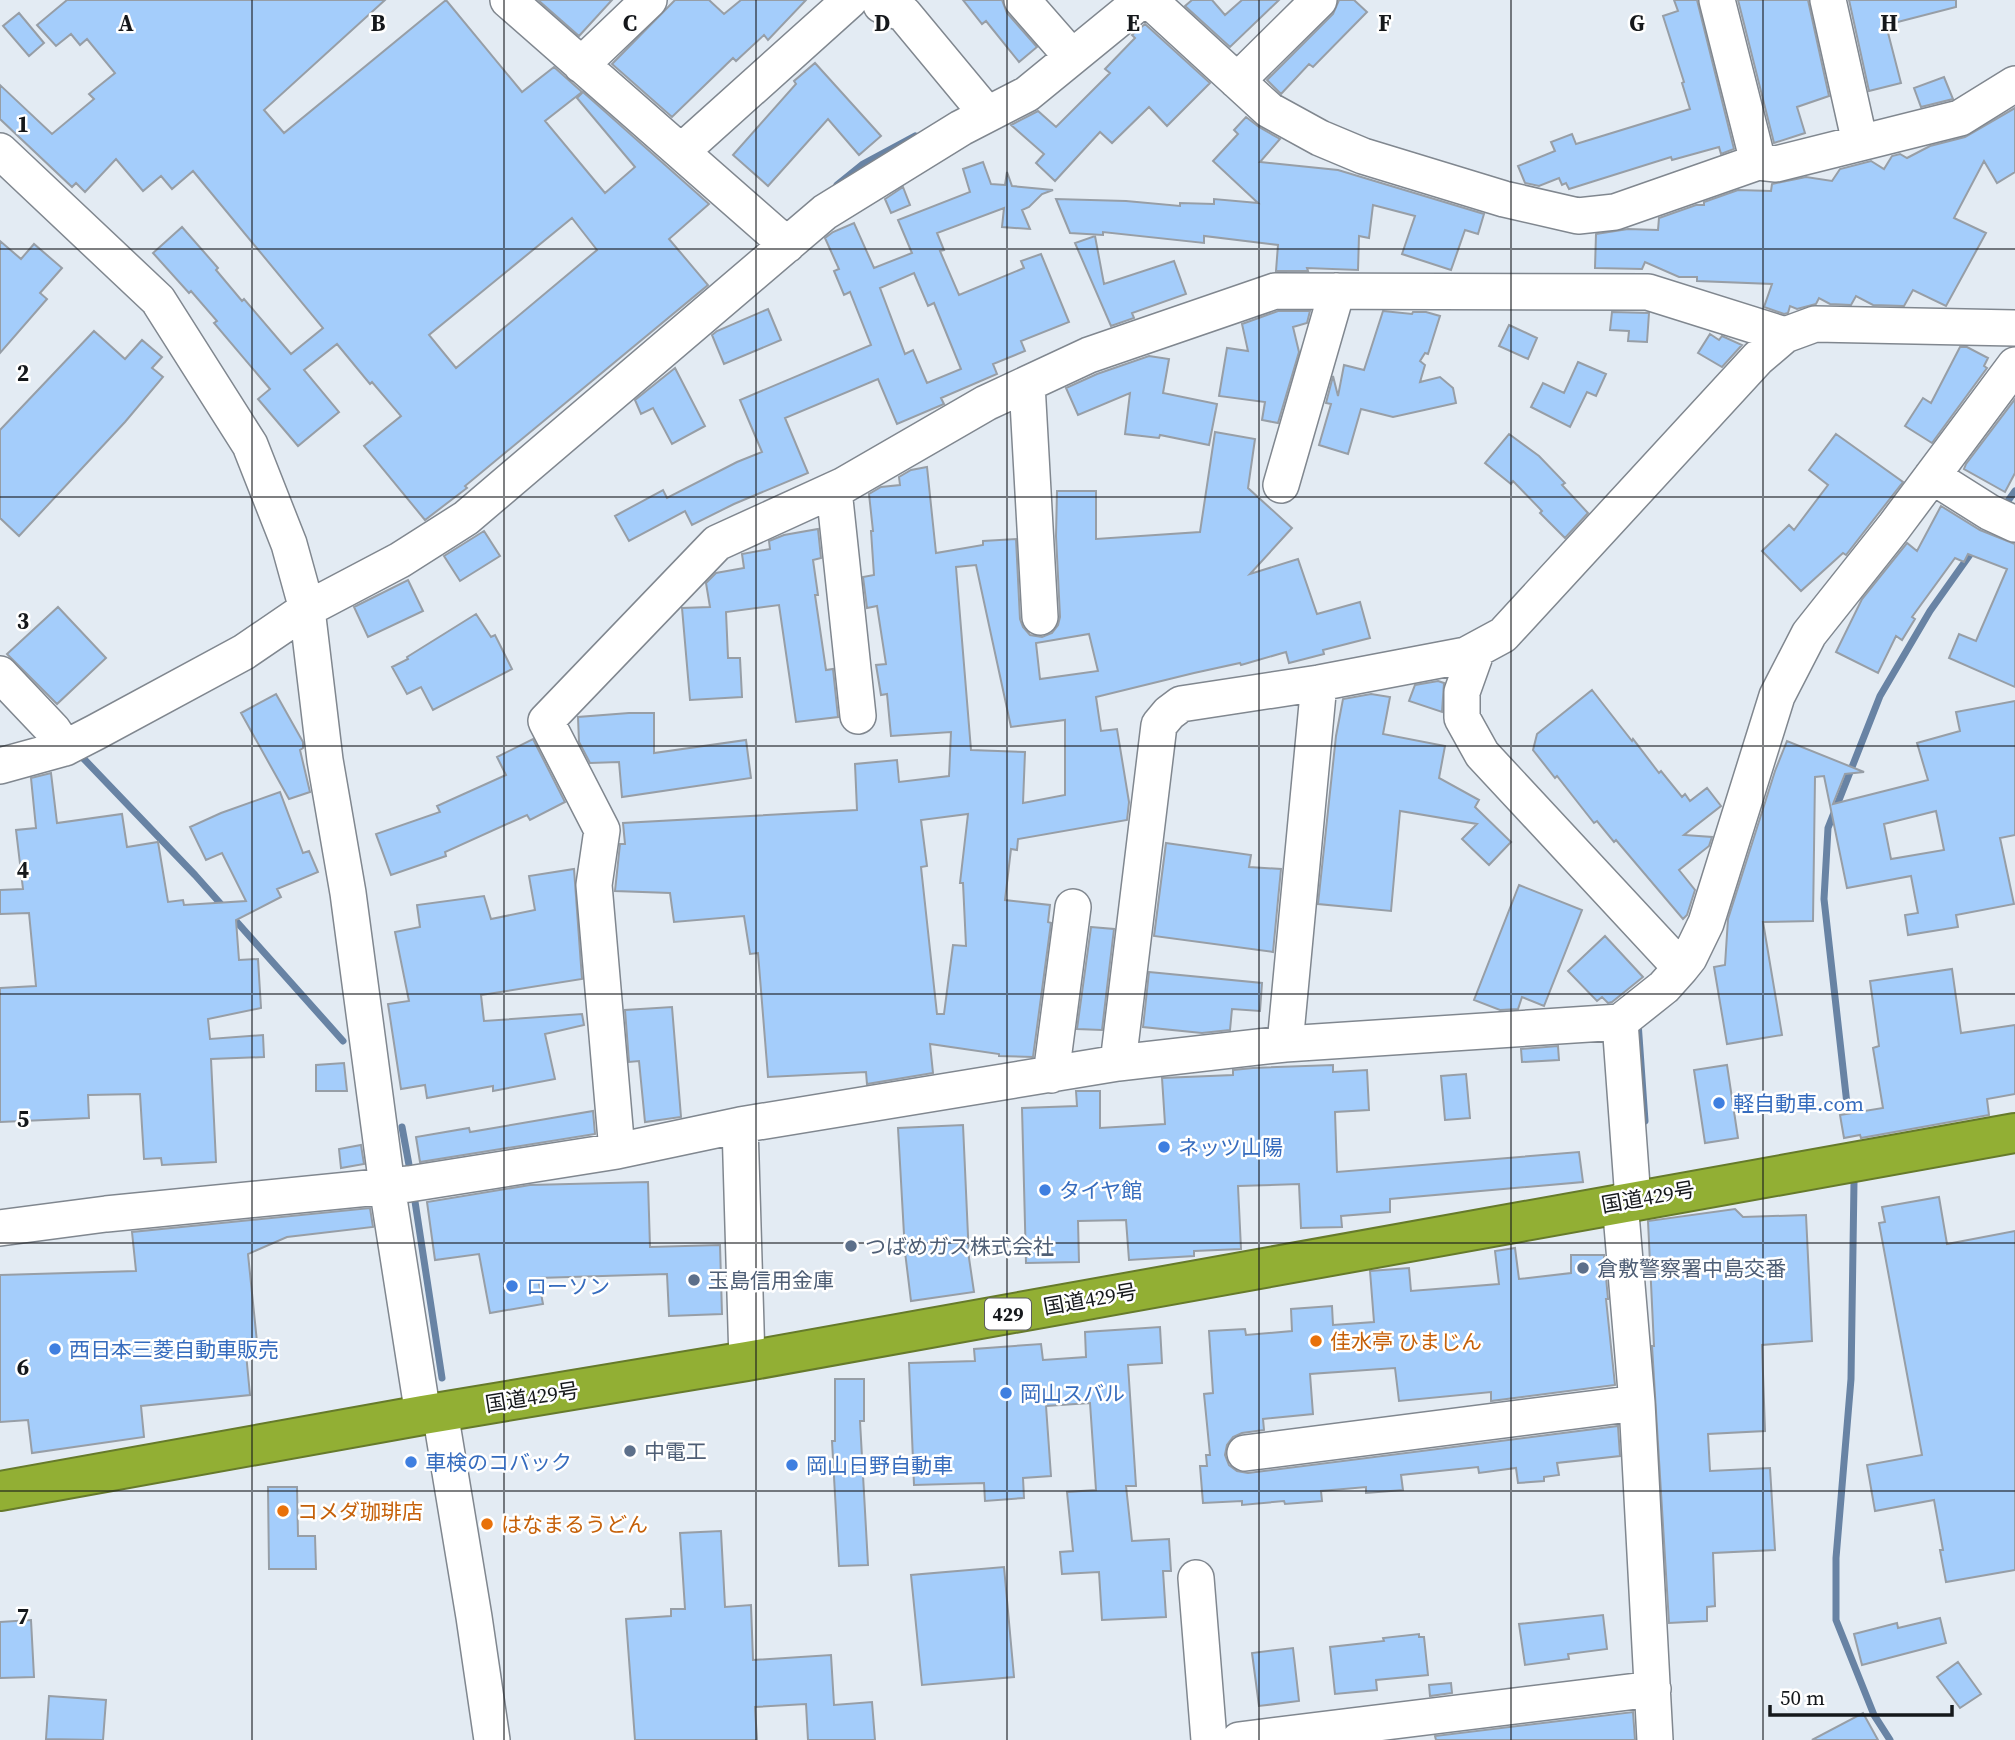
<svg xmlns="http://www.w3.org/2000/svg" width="2015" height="1740" font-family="'Source Serif 4','Noto Sans JP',serif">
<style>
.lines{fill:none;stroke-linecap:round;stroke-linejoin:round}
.stream{stroke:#6883a4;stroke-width:7}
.building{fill:#a4cdfb;stroke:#979ea6;stroke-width:2;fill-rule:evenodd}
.minor-casing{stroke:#80878f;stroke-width:38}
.highway-casing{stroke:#667a2b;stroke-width:42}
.minor{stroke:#fff;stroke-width:35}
.highway{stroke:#92af34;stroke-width:38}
.grid{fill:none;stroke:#15181b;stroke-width:2;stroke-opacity:0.55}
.shop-dot{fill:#3f7fe0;stroke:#fff;stroke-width:2.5}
.service-dot{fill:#5c6f8a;stroke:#fff;stroke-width:2.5}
.food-dot{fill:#e8710a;stroke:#fff;stroke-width:2.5}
.labels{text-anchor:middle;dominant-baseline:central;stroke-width:5;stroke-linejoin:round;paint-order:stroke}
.shield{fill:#fff;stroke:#5b5d5f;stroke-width:2}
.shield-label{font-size:19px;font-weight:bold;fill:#15181b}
.shop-label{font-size:21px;fill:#366cbe;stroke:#fff;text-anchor:start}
.street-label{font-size:21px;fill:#15181b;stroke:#fff}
.service-label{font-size:21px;fill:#4e5e75;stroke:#fff;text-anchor:start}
.food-label{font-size:21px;fill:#c56008;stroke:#fff;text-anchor:start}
.grid-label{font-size:23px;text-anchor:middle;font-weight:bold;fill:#15181b;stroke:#fff;stroke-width:5;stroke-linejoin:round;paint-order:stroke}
</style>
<rect width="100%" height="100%" fill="#e3ebf3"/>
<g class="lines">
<path class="stream" d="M837,185L863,164L915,136
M2003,508L2015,491
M83,758L195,875L343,1041
M1638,1022L1645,1121
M1848,1113L1824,899L1828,828L1880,696L1930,611L1974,549
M402,1127L409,1165
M1854,1182L1851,1379L1836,1558V1620L1874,1715L1890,1740
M414,1195L442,1378"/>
</g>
<path class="building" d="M67,0H385L264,110L284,133L446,0L522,92L554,67L582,92L545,121L605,193L635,167L577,98L583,92L709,204L669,239L708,285L465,486L467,488L425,520L364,446L401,416L372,382L370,384L337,344L304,370L339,412L298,446L258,399L270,389L214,323L217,321L191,291L189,293L153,253L182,227L218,268L216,270L242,301L244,299L291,354L323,328L193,171L172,189L161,176L143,191L116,159L85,192L76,183L72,187L0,119V85L52,134L94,99L89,94L115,73L87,39L80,45L71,34L56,46L37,25ZM572,218L597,250L456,368L429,335Z
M538,0H612L579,36Z
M675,0H709L724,14L741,0H806L768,40L764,35L736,61L733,58L672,117L612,64Z
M963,0H1002L1007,13L1037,47L1019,62L986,21L982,24Z
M1192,0H1212L1225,15L1242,0H1279L1230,47L1185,6Z
M1339,0H1354L1367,12L1313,67L1309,64L1281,94L1267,80L1333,14Z
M1674,0H1697L1734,149L1721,154L1719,147L1672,160L1671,157L1569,189L1566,183L1562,185L1559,178L1539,186L1525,183L1518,166L1555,151L1551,142L1572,134L1576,144L1690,109L1682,83L1684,82L1663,16L1678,11Z
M1738,0H1808L1829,96L1797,107L1805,133L1774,143Z
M1849,0H1956V7L1886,25L1901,83L1869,91Z
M19,13L44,43L29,56L3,26Z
M1145,24L1210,83L1167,126L1149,107L1112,143L1100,132L1055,181L1036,163L1044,154L1011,125L1038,111L1056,127L1110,73L1105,69L1135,38L1132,35Z
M815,63L881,136L859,155L828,119L768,186L733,155L796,84L794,81Z
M1944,77L1953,99L1921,107L1914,88Z
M2015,108V172L1997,183L1984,161L1954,218L1986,233L1946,306L1913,290L1904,306L1873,305L1856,296L1851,305L1830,304L1819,298L1816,304L1797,309L1790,306L1788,313L1784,314L1764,307L1772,284L1697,281V277H1679L1645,262L1642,269L1595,268L1596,234L1628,229L1658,230L1659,218L1696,205H1704V202L1738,190L1771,191L1772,184L1806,177L1832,181L1840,169L1871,161L1884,169L1892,156L1900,154L1907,158L1930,146L1965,137Z
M1246,117L1259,127L1280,139L1260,162L1338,170L1484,214L1478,234L1465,230L1451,270L1402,254L1415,216L1373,205L1369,238L1359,236L1358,270L1307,268L1308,271H1276L1278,245L1204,236V243L1103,232V235L1070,233L1056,199L1126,201L1180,206V203L1214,204V199L1258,203L1213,161L1238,134L1234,130Z
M983,162L991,184L1005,185L1007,172L1012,186L1053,190L1042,194L1029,207L1022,210L1030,229L1002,227L1004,208L937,233L944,250L940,251L959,295L1024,268L1021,261L1041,254L1069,322L1021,341L1025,351L993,364L997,374L941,398L944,404L897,424L878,379L785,418L808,473L734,504L692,525L685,511L629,541L615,516L663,490L667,498L737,462L762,452L740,400L871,345L850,292L844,295L834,271L839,269L825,238L833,232L854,223L874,268L912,253L898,220L970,192L963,169ZM914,273L928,306L934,303L961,369L927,383L913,350L905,354L880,288Z
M903,187L910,205L891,213L885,199Z
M1095,236L1104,284L1174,261L1186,294L1132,313L1134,318L1111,326L1075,243Z
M0,241L21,259L34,244L62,268L40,293L47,299L0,353Z
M768,309L781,340L724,364L712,335L717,331Z
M1278,311H1310L1307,323L1293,327L1299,352L1278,423L1262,420L1265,402L1219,396L1227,348L1248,351L1242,324Z
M1383,311L1412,314L1413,312H1426L1440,316L1428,354L1425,353L1420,361L1425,365L1420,382L1440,377L1453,388L1456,403L1393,417L1361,409L1348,454L1319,445L1331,404L1326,403L1333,376L1338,396L1344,365L1364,370Z
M1612,312L1649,313L1647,342L1628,341L1629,331L1610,330Z
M1509,325L1537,338L1528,359L1499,346Z
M94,331L125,359L142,340L162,357L152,368L163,377L125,422L19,536L0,518V430Z
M1710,334L1719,340L1722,336L1742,345L1722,367L1698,353Z
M1960,347H1967L1988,358L1984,366L1987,368L1932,443L1905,426L1923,398L1931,403Z
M1149,356L1169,359L1163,393L1217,404L1209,445L1160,435L1159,438L1125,434L1130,393L1078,415L1066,388L1097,374Z
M1578,362L1606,374L1596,396L1587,392L1570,427L1531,407L1543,383L1564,393Z
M675,368L705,426L672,444L653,408L641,414L635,400Z
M2015,399V473L2005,492L1964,469L1966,464Z
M1215,432L1255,439L1248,488L1292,528L1250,574L1298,559L1317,614L1360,602L1370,638L1323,650L1324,654L1289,663L1286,652L1241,665L1240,663L1194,673L1096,697L1101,731L1117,729L1129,802L1127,820L1018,839L1017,850L1011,849L1005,900L1050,905L1048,922L1051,923L1033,1057L999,1056V1054L930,1044L933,1073L867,1084L866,1072L768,1077L758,953L750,954L744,916L674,922L670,893L615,891L620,844H625L623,823L857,810L855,764L897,760L899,782L949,776L951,732L891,736L887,694L881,695L876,665L886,664L877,606L867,608L863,577L874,575L871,531H873L869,494L881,487L900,485L899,477L911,470L927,467L936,553L983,545V541L1016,539L1020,619L1023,627L1030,635L1042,637L1052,633L1058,625L1060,617L1056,536L1057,491H1096V539L1200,532ZM976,565L1011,727L1065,720V795L1023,803L1025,752L971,750L956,567ZM1089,634L1098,671L1040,679L1036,643ZM968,814L960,883H963L966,946L953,945L944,1014H937L921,867L927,866L921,820Z
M1509,434L1539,456L1565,483L1562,485L1588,513L1565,538L1540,513L1542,511L1513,481L1511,484L1485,463Z
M1836,434L1903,482L1846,555L1843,553L1801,591L1762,551L1789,525L1794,530L1828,485L1809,470Z
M1941,506L1980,530L2015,544V687L1949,658L1959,634L1976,641L2007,569L1968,554L1964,562L1955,558L1912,617L1915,619L1902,640L1896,636L1878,673L1836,652L1862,599L1907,543L1917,551Z
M818,529L821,558L813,560L818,595H815L826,670L833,669L838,717L796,722L779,605L726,612L728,658H740L742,697L690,700L682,608L710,607L706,583L716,573L744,568L742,554L770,549L769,541L784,535Z
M484,531L500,556L460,581L444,556Z
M408,580L423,611L368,637L354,607Z
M58,607L106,658L57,704L7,654Z
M476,614L491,637L495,635L512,669L433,710L421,687L407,694L392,667L408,659L407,657Z
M1438,681L1444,683L1442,712L1409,701L1415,685Z
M1592,690L1632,741L1633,739L1659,773L1661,771L1682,797L1685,794L1690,801L1707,788L1721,806L1684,835L1712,837L1709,846L1679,870L1695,890L1687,915L1683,919L1616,840L1614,842L1597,821L1594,823L1557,776L1555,778L1533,750L1537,734Z
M276,694L303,742V748L300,750L310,792L289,799L241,713Z
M1371,694L1390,697L1383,734L1445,746L1439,778L1479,800L1475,807L1511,842L1489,865L1462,839L1477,824L1400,811L1391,911L1318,904L1336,736L1343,699Z
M2015,701V835L2000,838L2014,904L1956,915L1958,927L1908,935L1905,915L1918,913L1911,876L1847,888L1824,776L1815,777L1813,921L1763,922L1782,1035L1727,1044L1714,967L1725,965L1728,919L1775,771L1787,741L1864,772L1845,774L1833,804L1928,780L1917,743L1960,731L1956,712ZM1936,811L1944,850L1891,859L1884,824Z
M629,713H654V753L746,740L751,778L622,797L619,762L590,763L579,742L578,717Z
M533,739L565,802L530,820L527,815L445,852L446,856L391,875L376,834L440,812L437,806L506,775L497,757Z
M51,773L57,823L122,814L127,847L158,842L168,902L183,900L184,905L246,901L222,853L206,860L190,827L221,813L280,792L303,853L309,851L318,872L277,889L281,897L236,920L239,960L258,959L261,1008L208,1019L210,1039L263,1035L264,1057L211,1059L216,1162L162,1165L161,1158L144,1159L140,1094L88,1095L89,1118L0,1122V988L36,986L29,913L0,914V890L23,889L16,830L36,828L31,778Z
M1166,843L1251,855L1249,867L1281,869L1273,952L1154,936Z
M574,869L582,979L481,995L484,1021L582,1014L584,1025L545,1034L555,1079L493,1091V1086L427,1098L425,1085L401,1089L388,1004L409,1001L395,932L420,927L417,905L484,896L491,919L535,910L529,876Z
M1519,885L1582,910L1544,1006L1522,997L1518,1009L1500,1010L1474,1000Z
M1091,927L1114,929L1102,1030L1077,1029Z
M1605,936L1643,977L1612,1002L1608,1003L1602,997L1597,1001L1568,971Z
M1952,969L1961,1033L2015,1025V1094L1987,1099L1989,1115L1861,1138L1860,1135L1844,1138L1840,1115L1883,1108L1873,1048L1879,1046L1870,981Z
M1149,972L1262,983L1260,1011L1232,1009L1230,1030L1202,1033L1143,1027Z
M672,1007L681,1117L645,1122L639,1061L629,1062L625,1010Z
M1558,1046L1559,1060L1522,1062L1521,1049Z
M344,1063L347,1091H316V1065Z
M1333,1065V1072L1367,1070L1369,1110L1335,1112L1337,1172L1579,1152L1583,1182L1390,1199V1212L1341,1216L1342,1227L1301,1228L1299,1184L1238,1186L1241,1249L1194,1251V1256L1129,1260L1126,1220L1078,1221L1079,1262L1026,1263L1022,1108L1077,1106L1076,1091H1100V1128L1165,1124L1162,1078L1233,1075V1070L1253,1068Z
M1727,1065L1738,1138L1705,1143L1694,1070Z
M1466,1074L1470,1118L1445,1120L1441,1076Z
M593,1111L595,1134L420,1162L416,1137L469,1128L470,1132Z
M963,1125L969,1258L974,1292L911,1301L905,1252L898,1128Z
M361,1145L364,1164L341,1168L339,1149Z
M648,1182L650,1247L720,1245L722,1314L669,1316L667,1274L538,1278L543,1304L490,1313L479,1254L435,1260L427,1202L530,1185Z
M1939,1197L1947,1244L2015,1231V1570L1946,1582L1940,1550H1943L1934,1500L1875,1511L1867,1465L1922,1455L1879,1223L1885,1222L1882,1207Z
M370,1208L373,1227L287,1237L248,1254L257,1342L245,1343L250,1395L141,1406L144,1437L32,1453L28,1420L0,1422V1275L136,1271L132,1232Z
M1735,1209L1743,1217L1806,1215L1812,1341L1762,1345L1765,1431L1708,1434L1710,1471L1770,1468L1775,1550L1713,1553L1715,1606L1707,1607V1621L1669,1623L1652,1346H1654L1648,1221Z
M1515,1248L1519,1279L1571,1273V1255H1604L1608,1299H1606L1615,1385L1491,1401V1392L1399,1401L1395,1368L1310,1374L1313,1414L1263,1419L1264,1430L1242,1433L1233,1437L1227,1445L1225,1455L1229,1465L1237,1471L1248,1473L1618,1426L1620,1456L1557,1463L1559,1475L1544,1477V1481L1518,1483L1516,1468L1479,1473L1478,1467L1401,1475L1403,1490L1366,1493V1487L1321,1491L1322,1501L1285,1504L1284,1501L1242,1505V1501L1203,1503L1200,1466H1207L1206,1455H1210L1204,1394L1213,1393L1209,1331L1245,1329L1246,1335L1292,1331L1291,1309L1332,1306L1333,1325L1374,1322L1370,1271L1409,1268L1411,1291L1499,1284L1495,1251Z
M1160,1327L1162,1363L1128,1365L1136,1486H1126L1132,1541L1169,1539L1171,1571H1163L1166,1617L1102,1620L1099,1572L1062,1574L1060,1552L1073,1551L1067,1492L1096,1490L1090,1403L1046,1406L1051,1476L1023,1478L1024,1498L985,1501L984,1483L914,1485L909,1363L975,1361L974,1349L1041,1344L1043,1360L1086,1357L1085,1332Z
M835,1379H864V1421H860L868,1565L839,1566L832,1441H835Z
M268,1487H297L298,1536H315L316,1569H269Z
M721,1531L725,1607L751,1605L753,1660L831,1655L834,1705L872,1702L875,1740H808L806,1704L755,1707L757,1740H635L626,1619L671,1616V1609H685L680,1533Z
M1004,1567L1014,1677L922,1685L911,1575Z
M1603,1615L1607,1649L1568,1654L1569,1659L1525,1665L1519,1624Z
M1940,1618L1946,1643L1862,1665L1854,1634L1897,1623L1898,1628Z
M31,1620L34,1677L0,1678V1622Z
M1419,1634V1637H1424L1428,1675L1376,1680L1377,1690L1335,1694L1330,1647L1384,1641L1383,1638Z
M1293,1648L1299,1701L1259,1706L1252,1653Z
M1958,1662L1981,1694L1960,1708L1937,1677Z
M1451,1683L1452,1693L1430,1696L1429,1685Z
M49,1696L106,1700L103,1740L46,1739Z
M1633,1712L1635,1740H1436L1435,1736Z
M1863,1713L1878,1740H1812Z"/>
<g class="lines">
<g class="minor-casing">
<path id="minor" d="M508,0L787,245
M1022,0L1072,57
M1149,0L1269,110L1320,138L1363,156L1504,199L1578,216L1615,212L1758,162L1776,164L1960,118L2015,84
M1717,0L1758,162
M1828,0L1860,143
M881,5L904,14L987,114
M581,65L649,0
M1237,81L1319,0
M0,151L158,300L250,445L289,544L307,609L325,760L348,893L387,1186L423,1415
M682,151L850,0
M1027,384L1040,617
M1932,476L1989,512L2015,524
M1281,485L1337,291
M834,490L858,716
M1477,650L1462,692V718L1482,754L1681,968
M0,674L53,730L65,748
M0,766L65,748L96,732L244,652L307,609L400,560L466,518L825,212L961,128L1027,94L1142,0
M1285,1044L1319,683
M1118,1063L1159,725L1169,713L1181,704L1319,683L1466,655L1503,635L1758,358L1785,335L1815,324L2015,328
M1051,1075L1073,907
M740,1125L747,1361
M617,1151L594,885L602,830L546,721L717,543L844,485L986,403L1089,355L1275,291L1648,292L1785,335
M1633,1200L1620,1022L1664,987L1681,968L1689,958L1706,923L1777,696L1809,634L1894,527L2015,365
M1620,1202L1637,1403L1655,1740
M0,1228L106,1214L409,1184L617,1151L740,1125L1118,1063L1285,1044L1620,1022
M440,1412L474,1617L492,1740
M1245,1453L1637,1403
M1196,1578L1209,1740
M1239,1740L1653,1689"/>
</g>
<g class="highway-casing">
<path id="highway" d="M0,1491L423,1415L747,1361L2015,1133"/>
</g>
<use href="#minor" class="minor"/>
<use href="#highway" class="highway"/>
</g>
<path class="grid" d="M252,0V1740M504,0V1740M756,0V1740M1007,0V1740M1259,0V1740M1511,0V1740M1763,0V1740M0,249H2015M0,497H2015M0,746H2015M0,994H2015M0,1243H2015M0,1491H2015"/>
<g class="shop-dot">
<circle cx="1719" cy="1103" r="7"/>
<circle cx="1164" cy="1147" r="7"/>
<circle cx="1045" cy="1190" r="7"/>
<circle cx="512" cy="1286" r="7"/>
<circle cx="55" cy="1349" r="7"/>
<circle cx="1006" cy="1393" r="7"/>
<circle cx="411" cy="1462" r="7"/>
<circle cx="792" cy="1465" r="7"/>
</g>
<g class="service-dot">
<circle cx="851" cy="1246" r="7"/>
<circle cx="1583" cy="1268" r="7"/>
<circle cx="694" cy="1280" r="7"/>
<circle cx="630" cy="1451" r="7"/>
</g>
<g class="food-dot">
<circle cx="1316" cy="1341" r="7"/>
<circle cx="283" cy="1511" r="7"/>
<circle cx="487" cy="1524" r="7"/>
</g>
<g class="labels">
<rect class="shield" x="985" y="1298.5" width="46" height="31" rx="5"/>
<g class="shield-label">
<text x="1008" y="1314">429</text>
</g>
<g class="shop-label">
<text x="1733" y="1103">軽自動車.com</text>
<text x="1178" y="1147">ネッツ山陽</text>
<text x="1059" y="1190">タイヤ館</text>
<text x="526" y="1286">ローソン</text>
<text x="69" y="1349">西日本三菱自動車販売</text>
<text x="1020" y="1393">岡山スバル</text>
<text x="425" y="1462">車検のコバック</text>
<text x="806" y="1465">岡山日野自動車</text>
</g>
<g class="street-label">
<text transform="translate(1648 1197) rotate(-10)">国道429号</text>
<text transform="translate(1090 1299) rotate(-10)">国道429号</text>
<text transform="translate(532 1397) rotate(-9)">国道429号</text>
</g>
<g class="service-label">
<text x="865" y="1246">つばめガス株式会社</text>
<text x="1597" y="1268">倉敷警察署中島交番</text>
<text x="708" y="1280">玉島信用金庫</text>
<text x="644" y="1451">中電工</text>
</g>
<g class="food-label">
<text x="1330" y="1341">佳水亭 ひまじん</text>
<text x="297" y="1511">コメダ珈琲店</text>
<text x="501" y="1524">はなまるうどん</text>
</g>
</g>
<g class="grid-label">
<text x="126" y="31">A</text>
<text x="378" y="31">B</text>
<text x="630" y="31">C</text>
<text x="882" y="31">D</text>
<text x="1133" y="31">E</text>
<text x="1385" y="31">F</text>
<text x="1637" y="31">G</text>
<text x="1889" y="31">H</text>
<text x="23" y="132">1</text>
<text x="23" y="381">2</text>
<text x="23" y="629">3</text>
<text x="23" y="878">4</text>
<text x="23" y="1127">5</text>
<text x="23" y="1375">6</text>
<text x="23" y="1624">7</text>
</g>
<path d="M1770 1705v10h182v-10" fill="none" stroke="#15181b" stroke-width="3.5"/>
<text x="1780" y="1705" font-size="21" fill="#15181b" stroke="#ffffff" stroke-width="5" paint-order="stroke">50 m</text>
</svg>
